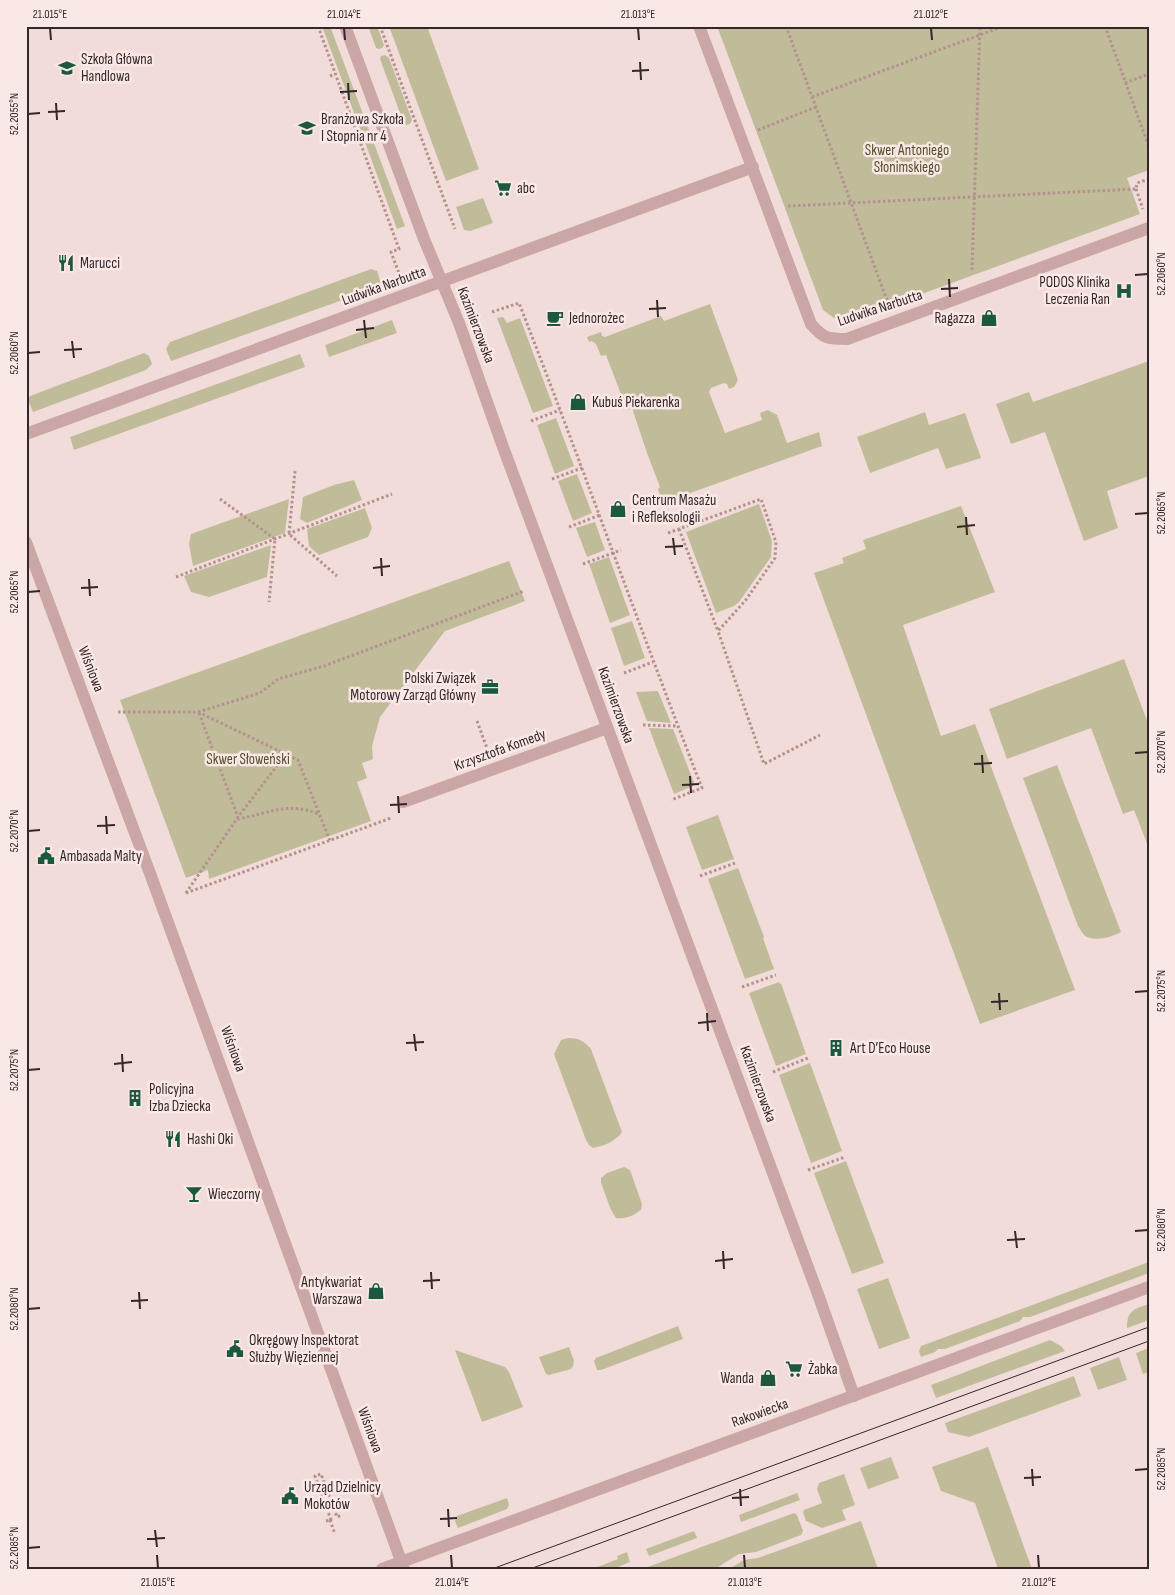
<svg xmlns="http://www.w3.org/2000/svg" width="1175" height="1595" font-family="'Sofia Sans Condensed',sans-serif">
<style>
.green{fill:#c0bc9a}
.lines{fill:none;stroke-linecap:round;stroke-linejoin:round}
.path{stroke:#b59090;stroke-width:3;stroke-dasharray:2.5 2.5;stroke-linecap:butt}
.service{stroke:#caa6a6;stroke-width:12}
.minor{stroke:#caa6a6;stroke-width:12}
.tertiary{stroke:#caa6a6;stroke-width:12}
.tram{stroke:#352729;stroke-width:1}
.ticks{fill:none;stroke:#352729;stroke-width:2}
.labels{text-anchor:middle;dominant-baseline:central;stroke-width:5;stroke-linejoin:round;paint-order:stroke}
.poi-label{font-size:15px;fill:#352729;stroke:#f9e8e6;text-anchor:start}
.park-label{font-size:15px;fill:#54502a;stroke:#f9e8e6}
.street-label{font-size:15px;fill:#352729;stroke:#f9e8e6}
.neatline{fill:none;stroke:#352729;stroke-width:2}
.ticks-label{font-size:12px;text-anchor:middle;fill:#352729}
</style>
<rect width="100%" height="100%" fill="#f2dcda"/>
<path class="green" d="M322,26H330L405,226L397,229Z
M368,26H377L384,45L382,48L379,49L376,48Z
M389,26H427L479,169L446,181Z
M717,26H1149V170L1127,178L1140,214L889,306L845,320L834,318L823,310Z
M385,55L389,58L412,120L410,124L406,125L403,121L380,59L381,56Z
M483,198L493,223L470,231L464,230L456,207Z
M371,269L377,271L382,286L171,361L166,349L170,342Z
M710,304L738,380L734,387L729,389L727,384L724,383L711,388L709,392L725,433L762,420L760,413L768,410L777,415L787,443L819,432L822,446L662,503L658,489L660,487L647,453L632,408L627,410L606,355L601,356L596,344L592,341L589,342L587,337L601,332L602,336L605,337L661,316L664,321Z
M503,317L507,323L520,318L553,406L533,413L497,318Z
M392,320L397,333L329,357L325,345Z
M144,353L149,356L152,364L146,370L33,412L28,400L30,396Z
M300,354L305,367L74,450L70,437Z
M1149,361V476L1107,491L1118,528L1084,541L1045,432L1011,444L996,404L1029,392L1033,402Z
M925,412L929,425L965,413L981,458L946,469L938,448L870,473L857,437Z
M556,418L574,466L555,474L537,425Z
M577,474L592,513L573,521L558,481Z
M354,480L362,500L307,523L300,519L303,497L334,485Z
M289,499L285,533L193,566L189,544L191,534Z
M759,504L772,541L771,557L739,602L734,606L716,613L686,532Z
M961,506L995,592L903,625L941,736L975,724L1075,990L980,1024L814,573L844,563L842,558L866,549L863,540Z
M365,508L372,528L368,537L319,555L309,546L307,529Z
M595,522L605,550L587,557L576,528Z
M271,545L267,577L209,597L191,592L184,576Z
M609,557L630,615L610,623L589,564Z
M509,561L525,601L445,631L380,717L372,746L373,759L362,763L367,778L357,782L371,821L209,879L208,870L186,878L120,700Z
M632,621L645,658L624,666L611,628Z
M1124,659L1149,726L1148,846L1134,810L1123,814L1091,728L1007,759L989,709Z
M658,691L671,723L647,721L636,692Z
M649,728L673,729L695,785L674,794Z
M1057,765L1121,932C1112,937 1096,942 1085,936C1083,934 1080,929 1078,926L1023,778Z
M718,815L734,859L702,870L686,827Z
M738,868L764,937L763,938L774,969L745,979L708,879Z
M779,982L780,984L781,983L806,1054L776,1066L749,993Z
M568,1038C579,1038 584,1041 591,1049L622,1132C616,1141 604,1146 593,1148L589,1145L586,1140L554,1054L561,1040Z
M810,1063L842,1151L811,1163L779,1075Z
M846,1161L884,1263L852,1274L814,1173Z
M624,1167L630,1170L642,1204L641,1210C633,1216 626,1219 616,1218L611,1210L601,1183V1178L607,1173Z
M1149,1262V1273L1030,1317H1023L1020,1321L945,1349H938L935,1352L921,1357L919,1351L921,1346Z
M888,1278L910,1338L879,1349L857,1289Z
M1149,1304V1320L1127,1328C1127,1310 1134,1309 1149,1304Z
M678,1326L683,1339L601,1370H597L594,1361L596,1358Z
M1050,1340L1061,1346L1065,1351L936,1398L931,1385Z
M569,1347L574,1361L573,1366L571,1369L549,1375L546,1374L539,1357Z
M1149,1348V1372L1143,1374L1136,1353Z
M455,1350L505,1367L509,1372L523,1407L482,1422Z
M1119,1357L1127,1380L1098,1390L1090,1368Z
M1074,1376L1081,1396L969,1437L948,1432L945,1423Z
M988,1447L1032,1569H998L975,1503L941,1491L932,1467Z
M891,1457L899,1478L868,1489L860,1468Z
M844,1474L855,1505L842,1510L846,1520L822,1528L806,1521L803,1512L804,1510L822,1503L817,1489L819,1483Z
M797,1493L800,1500L741,1522L739,1515Z
M507,1498L509,1505L507,1509L458,1528L455,1521L457,1516Z
M794,1513L797,1515L803,1531L801,1535L756,1552L739,1554L715,1569H642Z
M861,1521L878,1569H729L744,1560L758,1558Z
M694,1531L697,1538L649,1556L646,1549Z
M627,1552L630,1562L613,1569H592L618,1559L617,1556Z"/>
<g class="lines">
<path class="path" d="M318,26L399,249L391,252L400,276
M380,26L455,229
M786,26L888,303
M1105,26L1149,147
M330,76L335,74
M1125,83L1149,74
M812,97L1004,26
M758,130L816,107
M1136,189L1143,209
M788,206L1136,189L1137,183L1149,179
M972,270L980,26
M492,312L519,303C582,464 639,627 702,788L671,800
M531,421L560,410
M295,471L289,534L337,576
M552,479L582,468
M220,499L275,539L269,602
M569,527L600,515
M679,529L718,631
M668,533L761,499L776,542L775,558L745,601L718,631L764,764L820,735
M583,564L621,550
M176,577L392,494
M624,673L653,662
M118,712H198L260,693L278,679L324,666L524,591
M198,712L298,760L330,841
M199,713L238,817
M477,721L488,751
M643,725L678,726
M237,819C269,814 285,801 319,814
M700,876L735,863
M186,893L391,818
M186,893L238,817L286,754
M742,987L776,975
M773,1072L808,1058
M808,1170L845,1157
M330,1520L335,1534
M326,1521L331,1520L315,1476L321,1474L337,1517L342,1515"/>
<path class="service" d="M403,802L607,728"/>
<path class="minor" d="M345,26L424,239L459,323L503,447L819,1297L854,1396
M699,26L811,324C824,339 828,339 847,339L1149,228
M26,434L753,167
M26,542L151,876L404,1569"/>
<path class="tertiary" d="M382,1569L1149,1287"/>
<path class="tram" d="M492,1569L1149,1327
M530,1569L1149,1341"/>
</g>
<path class="ticks" d="M50,28L51,40M344,28L345,40M638,28L639,40M931,28L932,40M640,62L641,80M632,71L649,70M348,83L349,100M340,92L357,91M56,103L57,120M48,112L65,111M28,114L40,113M1135,275L1148,274M949,279L950,297M941,289L958,288M657,300L658,317M649,309L666,308M364,320L366,338M356,330L374,328M72,341L74,358M64,350L82,349M28,353L40,352M1135,514L1148,513M966,517L967,535M957,527L975,525M673,538L675,555M665,547L683,546M381,558L382,576M373,568L390,566M89,579L90,596M81,588L98,587M28,592L40,591M1135,753L1148,752M982,755L983,773M974,764L992,763M690,776L691,793M682,785L699,784M398,796L399,813M390,805L407,804M106,816L107,834M97,826L115,825M28,831L40,830M1135,992L1148,991M999,993L1000,1010M991,1002L1008,1001M707,1013L708,1031M698,1023L716,1021M414,1034L416,1051M406,1043L424,1042M122,1054L123,1072M114,1064L132,1062M28,1070L40,1069M1015,1231L1017,1248M1135,1231L1148,1230M1007,1240L1025,1239M723,1251L724,1269M715,1261L733,1259M431,1272L432,1289M423,1281L440,1280M139,1292L140,1309M131,1301L148,1300M28,1309L40,1308M1032,1469L1033,1486M1135,1470L1148,1469M1024,1478L1041,1477M740,1489L741,1506M732,1498L749,1497M448,1509L449,1527M440,1519L457,1518M155,1530L157,1547M147,1539L165,1538M28,1548L40,1547M157,1555L158,1568M451,1555L452,1568M744,1555L745,1568M1038,1555L1039,1568"/>
<defs>
<g id="university-bare" transform="scale(1.35)"><path d="M0-5L7-2L0 1L-7-2ZM-4 1L0 2.5L4 1V4Q0 6-4 4Z" fill="#1c5740" stroke="#f9e8e6" stroke-width="2.5" paint-order="stroke"/></g>
<g id="school-bare" transform="scale(1.35)"><path d="M0-5L7-2L0 1L-7-2ZM-4 1L0 2.5L4 1V4Q0 6-4 4Z" fill="#1c5740" stroke="#f9e8e6" stroke-width="2.5" paint-order="stroke"/></g>
<g id="supermarket-bare" transform="scale(1.35)"><path d="M-6-5.5h2.5l.6 2H6L4.5 2H-2.5L-4.4-4H-6ZM-1.5 3.2a1.3 1.3 0 1 0 .1 0ZM3 3.2a1.3 1.3 0 1 0 .1 0Z" fill="#1c5740" stroke="#f9e8e6" stroke-width="2.5" paint-order="stroke"/></g>
<g id="restaurant-bare" transform="scale(1.35)"><path d="M-5-6h1v4h1v-4h1v4h1v-4h1v5L-1.5 .5V6h-2V.5L-5-1ZM5-6V6H3V1.5H1.5Q1.5-4 5-6Z" fill="#1c5740" stroke="#f9e8e6" stroke-width="2.5" paint-order="stroke"/></g>
<g id="hospital-bare" transform="scale(1.35)"><path d="M-5-5h3v3.5h4V-5h3V5h-3V1.5h-4V5h-3Z" fill="#1c5740" stroke="#f9e8e6" stroke-width="2.5" paint-order="stroke"/></g>
<g id="cafe-bare" transform="scale(1.35)"><path d="M-5.5-4.5H6V0H3Q3 3.5 0 3.5H-2.5Q-5.5 3.5-5.5 0ZM3-3.2v2h1.7v-2ZM-6 4.5H4V6H-6Z" fill="#1c5740" stroke="#f9e8e6" stroke-width="2.5" paint-order="stroke"/></g>
<g id="shop-bare" transform="scale(1.35)"><path d="M-5-2.5h2.3a2.7 3.5 0 0 1 5.4 0H5L5.5 6h-11ZM-1.5-2.5h3a1.5 2.3 0 0 0-3 0Z" fill="#1c5740" stroke="#f9e8e6" stroke-width="2.5" paint-order="stroke"/></g>
<g id="office-bare" transform="scale(1.35)"><path d="M-6-3h4V-5.5h4V-3h4V5H-6ZM-1-4.5V-3h2v-1.5ZM-6 0V1H6V0Z" fill="#1c5740" stroke="#f9e8e6" stroke-width="2.5" paint-order="stroke"/></g>
<g id="civic-bare" transform="scale(1.35)"><path d="M-.6-6.5H3V-4.5H.6V-3L4-1V1h2V6H-6V1h2V-1L-.6-3ZM-1.2 2.5V6h2.4V2.5Z" fill="#1c5740" stroke="#f9e8e6" stroke-width="2.5" paint-order="stroke"/></g>
<g id="building-bare" transform="scale(1.35)"><path d="M-4-6H4V6H1V3H-1V6H-4ZM-2.5-4.3h1.7v1.8h-1.7ZM.8-4.3h1.7v1.8H.8ZM-2.5-1h1.7V.8h-1.7ZM.8-1h1.7V.8H.8Z" fill="#1c5740" stroke="#f9e8e6" stroke-width="2.5" paint-order="stroke"/></g>
<g id="bar-bare" transform="scale(1.35)"><path d="M-6-5H6L.8 .8V4.5H3.5V6h-7V4.5H-.8V.8Z" fill="#1c5740" stroke="#f9e8e6" stroke-width="2.5" paint-order="stroke"/></g>
</defs>
<g fill-rule="evenodd">
<use href="#university-bare" x="67" y="68"/>
<use href="#school-bare" x="307" y="128"/>
<use href="#supermarket-bare" x="503" y="188"/>
<use href="#restaurant-bare" x="66" y="263"/>
<use href="#hospital-bare" x="1124" y="291"/>
<use href="#cafe-bare" x="555" y="318"/>
<use href="#shop-bare" x="989" y="318"/>
<use href="#shop-bare" x="578" y="402"/>
<use href="#shop-bare" x="618" y="509"/>
<use href="#office-bare" x="490" y="687"/>
<use href="#civic-bare" x="46" y="856"/>
<use href="#building-bare" x="836" y="1048"/>
<use href="#building-bare" x="135" y="1098"/>
<use href="#restaurant-bare" x="173" y="1139"/>
<use href="#bar-bare" x="194" y="1194"/>
<use href="#shop-bare" x="376" y="1291"/>
<use href="#civic-bare" x="235" y="1349"/>
<use href="#supermarket-bare" x="794" y="1369"/>
<use href="#shop-bare" x="768" y="1378"/>
<use href="#civic-bare" x="290" y="1496"/>
</g>
<g class="labels">
<g class="poi-label">
<text x="81" y="59">Szkoła Główna<tspan x="81" dy="17">Handlowa</tspan></text>
<text x="321" y="119">Branżowa Szkoła<tspan x="321" dy="17">I Stopnia nr 4</tspan></text>
<text x="517" y="188">abc</text>
<text x="80" y="263">Marucci</text>
<text x="1110" y="282" text-anchor="end">PODOS Klinika<tspan x="1110" dy="17">Leczenia Ran</tspan></text>
<text x="569" y="318">Jednorożec</text>
<text x="975" y="318" text-anchor="end">Ragazza</text>
<text x="592" y="402">Kubuś Piekarenka</text>
<text x="632" y="500">Centrum Masażu<tspan x="632" dy="17">i Refleksologii</tspan></text>
<text x="476" y="678" text-anchor="end">Polski Związek<tspan x="476" dy="17">Motorowy Zarząd Główny</tspan></text>
<text x="60" y="856">Ambasada Malty</text>
<text x="850" y="1048">Art D’Eco House</text>
<text x="149" y="1089">Policyjna<tspan x="149" dy="17">Izba Dziecka</tspan></text>
<text x="187" y="1139">Hashi Oki</text>
<text x="208" y="1194">Wieczorny</text>
<text x="362" y="1282" text-anchor="end">Antykwariat<tspan x="362" dy="17">Warszawa</tspan></text>
<text x="249" y="1340">Okręgowy Inspektorat<tspan x="249" dy="17">Służby Więziennej</tspan></text>
<text x="808" y="1369">Żabka</text>
<text x="754" y="1378" text-anchor="end">Wanda</text>
<text x="304" y="1487">Urząd Dzielnicy<tspan x="304" dy="17">Mokotów</tspan></text>
</g>
<g class="park-label">
<text x="907" y="150">Skwer Antoniego<tspan x="907" dy="17">Słonimskiego</tspan></text>
<text x="248" y="759">Skwer Słoweński</text>
</g>
<g class="street-label">
<text transform="translate(384 286) rotate(-20)">Ludwika Narbutta</text>
<text transform="translate(880 308) rotate(-18)">Ludwika Narbutta</text>
<text transform="translate(476 325) rotate(69)">Kazimierzowska</text>
<text transform="translate(91 669) rotate(69)">Wiśniowa</text>
<text transform="translate(616 705) rotate(70)">Kazimierzowska</text>
<text transform="translate(500 750) rotate(-20)">Krzysztofa Komedy</text>
<text transform="translate(233 1049) rotate(70)">Wiśniowa</text>
<text transform="translate(758 1084) rotate(70)">Kazimierzowska</text>
<text transform="translate(760 1413) rotate(-20)">Rakowiecka</text>
<text transform="translate(370 1430) rotate(70)">Wiśniowa</text>
</g>
</g>
<rect width="1175" height="1595" fill="none" stroke="#f9e8e6" stroke-width="55"/>
<rect x="28" y="28" width="1120" height="1540" class="neatline"/>
<g class="ticks-label">
<text x="50" y="18">21.015°E</text>
<text x="344" y="18">21.014°E</text>
<text x="638" y="18">21.013°E</text>
<text x="931" y="18">21.012°E</text>
<text transform="translate(14 114) rotate(-90)" y="4">52.2055°N</text>
<text transform="translate(1161 274) rotate(-90)" y="4">52.2060°N</text>
<text transform="translate(14 353) rotate(-90)" y="4">52.2060°N</text>
<text transform="translate(1161 513) rotate(-90)" y="4">52.2065°N</text>
<text transform="translate(14 592) rotate(-90)" y="4">52.2065°N</text>
<text transform="translate(1161 752) rotate(-90)" y="4">52.2070°N</text>
<text transform="translate(14 831) rotate(-90)" y="4">52.2070°N</text>
<text transform="translate(1161 991) rotate(-90)" y="4">52.2075°N</text>
<text transform="translate(14 1070) rotate(-90)" y="4">52.2075°N</text>
<text transform="translate(1161 1230) rotate(-90)" y="4">52.2080°N</text>
<text transform="translate(14 1309) rotate(-90)" y="4">52.2080°N</text>
<text transform="translate(1161 1469) rotate(-90)" y="4">52.2085°N</text>
<text transform="translate(14 1548) rotate(-90)" y="4">52.2085°N</text>
<text x="158" y="1586">21.015°E</text>
<text x="452" y="1586">21.014°E</text>
<text x="745" y="1586">21.013°E</text>
<text x="1039" y="1586">21.012°E</text>
</g>
</svg>
